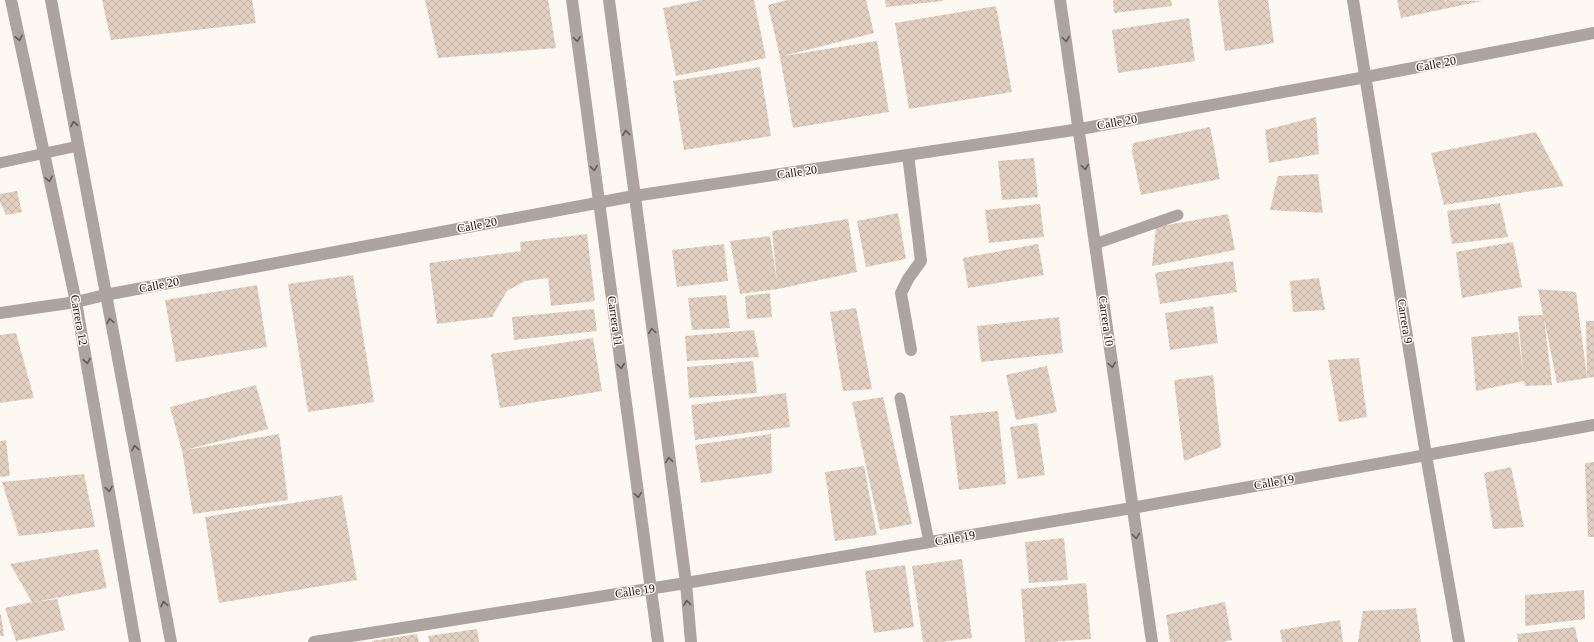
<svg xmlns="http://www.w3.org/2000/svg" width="1594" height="642" font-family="'Times New Roman',serif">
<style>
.building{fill:url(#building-cross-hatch)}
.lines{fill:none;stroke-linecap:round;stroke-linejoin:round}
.lane{stroke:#ada3a1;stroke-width:11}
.street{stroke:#ada3a1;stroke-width:12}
.oneway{stroke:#615a56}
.labels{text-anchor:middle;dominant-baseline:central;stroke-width:3;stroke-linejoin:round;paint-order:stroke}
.street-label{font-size:12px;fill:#15100a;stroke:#fef8f2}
</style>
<defs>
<pattern id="building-cross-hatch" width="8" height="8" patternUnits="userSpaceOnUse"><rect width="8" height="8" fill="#e2d1c3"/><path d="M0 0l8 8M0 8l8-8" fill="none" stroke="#c1b2a6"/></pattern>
</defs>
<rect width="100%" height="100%" fill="#fef8f2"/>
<path class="building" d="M102,0H252L256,23L111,40Z
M425,0H548L556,48L438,58Z
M701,0H754L766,58L676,76L663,8Z
M787,0H866L874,33L783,56L877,41L889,112L793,128L780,57L768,5Z
M885,0H943V1L886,7Z
M1113,0H1171L1172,6L1114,13Z
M1218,0H1268L1274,43L1225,51Z
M1397,0H1445L1447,5L1446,0L1482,1L1401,18Z
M996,6L1012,92L909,109L895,23Z
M1189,18L1195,61L1118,73L1112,30Z
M760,67L771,136L684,150L673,81Z
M1316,117L1319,154L1269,163L1265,130Z
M1210,127L1220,179L1141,195L1132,152L1133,143Z
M1536,132L1564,186L1444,205L1431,153Z
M1034,158L1038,197L1002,200L998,161Z
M1318,174L1323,213L1270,210L1278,176Z
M17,191L22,212L6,215L0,202V194Z
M1500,203L1508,237L1452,244L1447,211Z
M1040,204L1044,237L989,243L985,210Z
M898,213L906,259L866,267L857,221Z
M1228,214L1235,250L1152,266L1156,227Z
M848,219L857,272L778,289L740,294L730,241L770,236L777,281L772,231Z
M587,234L595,301L551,306L548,278L525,281L507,291L492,317L437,324L429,263L521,251L520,242Z
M1513,242L1522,287L1462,298L1456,252Z
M724,244L728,281L677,287L672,250Z
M1038,244L1044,275L968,288L963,258Z
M1233,261L1237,292L1160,304L1155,273Z
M353,275L374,402L308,412L288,284Z
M1319,278L1325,310L1293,312L1290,281Z
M257,285L267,347L176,362L165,300Z
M1538,289L1576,292L1587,377L1586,321H1594V377L1557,383L1544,318L1552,385L1525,386L1524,381L1476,391L1471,337L1518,332L1523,373L1518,316L1543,315Z
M770,293L772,317L747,319L745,296Z
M726,295L730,328L692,330L688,298Z
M1213,306L1218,343L1170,350L1165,313Z
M856,308L872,389L843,391L830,312Z
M594,309L597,331L514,340L512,317Z
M1059,317L1063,353L981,362L977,326Z
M754,330L759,357L687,361L685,336Z
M16,333L34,398L0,403V335Z
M593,338L602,391L500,408L491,354Z
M1359,358L1367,417L1339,422L1328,360Z
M753,361L757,393L689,398L687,367Z
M1047,366L1057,412L1016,420L1006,375Z
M1213,375L1221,447L1184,461L1174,380Z
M256,385L268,429L185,450L279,434L288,500L193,514L182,451L170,407Z
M786,393L790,427L695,440L691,405Z
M883,397L912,524L880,530L852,402Z
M998,411L1006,484L959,490L950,416Z
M1037,423L1045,475L1018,479L1010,427Z
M771,434L772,473L701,483L695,445Z
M6,440L10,476L0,477V441Z
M1594,462V537H1588L1585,463Z
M864,466L877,535L835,541L825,472Z
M1511,467L1524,527L1493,529L1484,473Z
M84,474L95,527L19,536L2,482Z
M342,495L357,580L219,603L205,517Z
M1064,538L1068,580L1029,583L1025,542Z
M98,549L107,588L35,602L57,599L65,630L16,641L5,608L32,602L10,564Z
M962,559L972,638L942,642H923L912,566Z
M905,565L914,627L874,633L865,571Z
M1086,583L1091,639L1052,642H1025L1021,589Z
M1584,590L1585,619L1525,626V595Z
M1225,602L1232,640L1222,642H1170L1166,615Z
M1416,608L1421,642H1358L1363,611Z
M0,615H1L4,636H0Z
M1340,620L1343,642H1282L1280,630Z
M1575,627L1578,642H1518L1517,634Z
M477,629L479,642H429L428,636Z
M417,634L419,642H372V641Z"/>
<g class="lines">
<path class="lane" d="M0,163L78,146
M1095,244L1178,215
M900,398L929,542"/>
<path class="street" d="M11,0L76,302L135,642
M51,0L171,642
M572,0L658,642
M609,0L686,583L691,642
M1060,0L1152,642
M1353,0L1426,455L1459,642
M908,155L921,261L908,279L901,293L911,350
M0,313L76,302L105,295L634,196L1080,129L1366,77L1594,33
M314,642L686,583L1132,508L1594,425"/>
</g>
<defs><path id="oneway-chevron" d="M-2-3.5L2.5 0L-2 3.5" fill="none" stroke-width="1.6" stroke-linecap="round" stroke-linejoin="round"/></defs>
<g class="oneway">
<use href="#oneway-chevron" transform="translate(19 38) rotate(78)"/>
<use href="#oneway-chevron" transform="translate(577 39) rotate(82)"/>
<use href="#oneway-chevron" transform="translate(1066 39) rotate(81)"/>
<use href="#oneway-chevron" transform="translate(74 124) rotate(-100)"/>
<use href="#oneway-chevron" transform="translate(626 133) rotate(-97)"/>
<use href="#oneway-chevron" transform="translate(1085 167) rotate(82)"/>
<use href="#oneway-chevron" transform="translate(594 168) rotate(82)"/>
<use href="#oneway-chevron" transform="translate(49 179) rotate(78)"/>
<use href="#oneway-chevron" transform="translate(110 321) rotate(-101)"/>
<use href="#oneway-chevron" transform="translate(652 331) rotate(-98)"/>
<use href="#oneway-chevron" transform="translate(87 361) rotate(80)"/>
<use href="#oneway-chevron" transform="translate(1112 365) rotate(82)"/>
<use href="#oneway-chevron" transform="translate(621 366) rotate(82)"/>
<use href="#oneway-chevron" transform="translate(135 448) rotate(-101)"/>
<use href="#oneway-chevron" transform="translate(669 460) rotate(-98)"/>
<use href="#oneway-chevron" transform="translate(109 489) rotate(80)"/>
<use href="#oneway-chevron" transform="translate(638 495) rotate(82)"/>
<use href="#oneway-chevron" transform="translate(1136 536) rotate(82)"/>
<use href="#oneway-chevron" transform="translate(687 603) rotate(-96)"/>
<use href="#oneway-chevron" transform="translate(164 604) rotate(-101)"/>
</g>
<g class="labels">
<g class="street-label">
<text transform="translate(1436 64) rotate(-11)">Calle 20</text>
<text transform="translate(1117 122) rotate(-10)">Calle 20</text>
<text transform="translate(797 172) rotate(-8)">Calle 20</text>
<text transform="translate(477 225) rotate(-11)">Calle 20</text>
<text transform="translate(159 285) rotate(-11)">Calle 20</text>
<text transform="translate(79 320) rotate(80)">Carrera 12</text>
<text transform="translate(615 321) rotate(82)">Carrera 11</text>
<text transform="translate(1106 321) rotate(82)">Carrera 10</text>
<text transform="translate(1405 321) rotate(81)">Carrera 9</text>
<text transform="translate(1274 482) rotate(-10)">Calle 19</text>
<text transform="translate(955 538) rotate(-10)">Calle 19</text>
<text transform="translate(635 591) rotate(-9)">Calle 19</text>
</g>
</g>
</svg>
